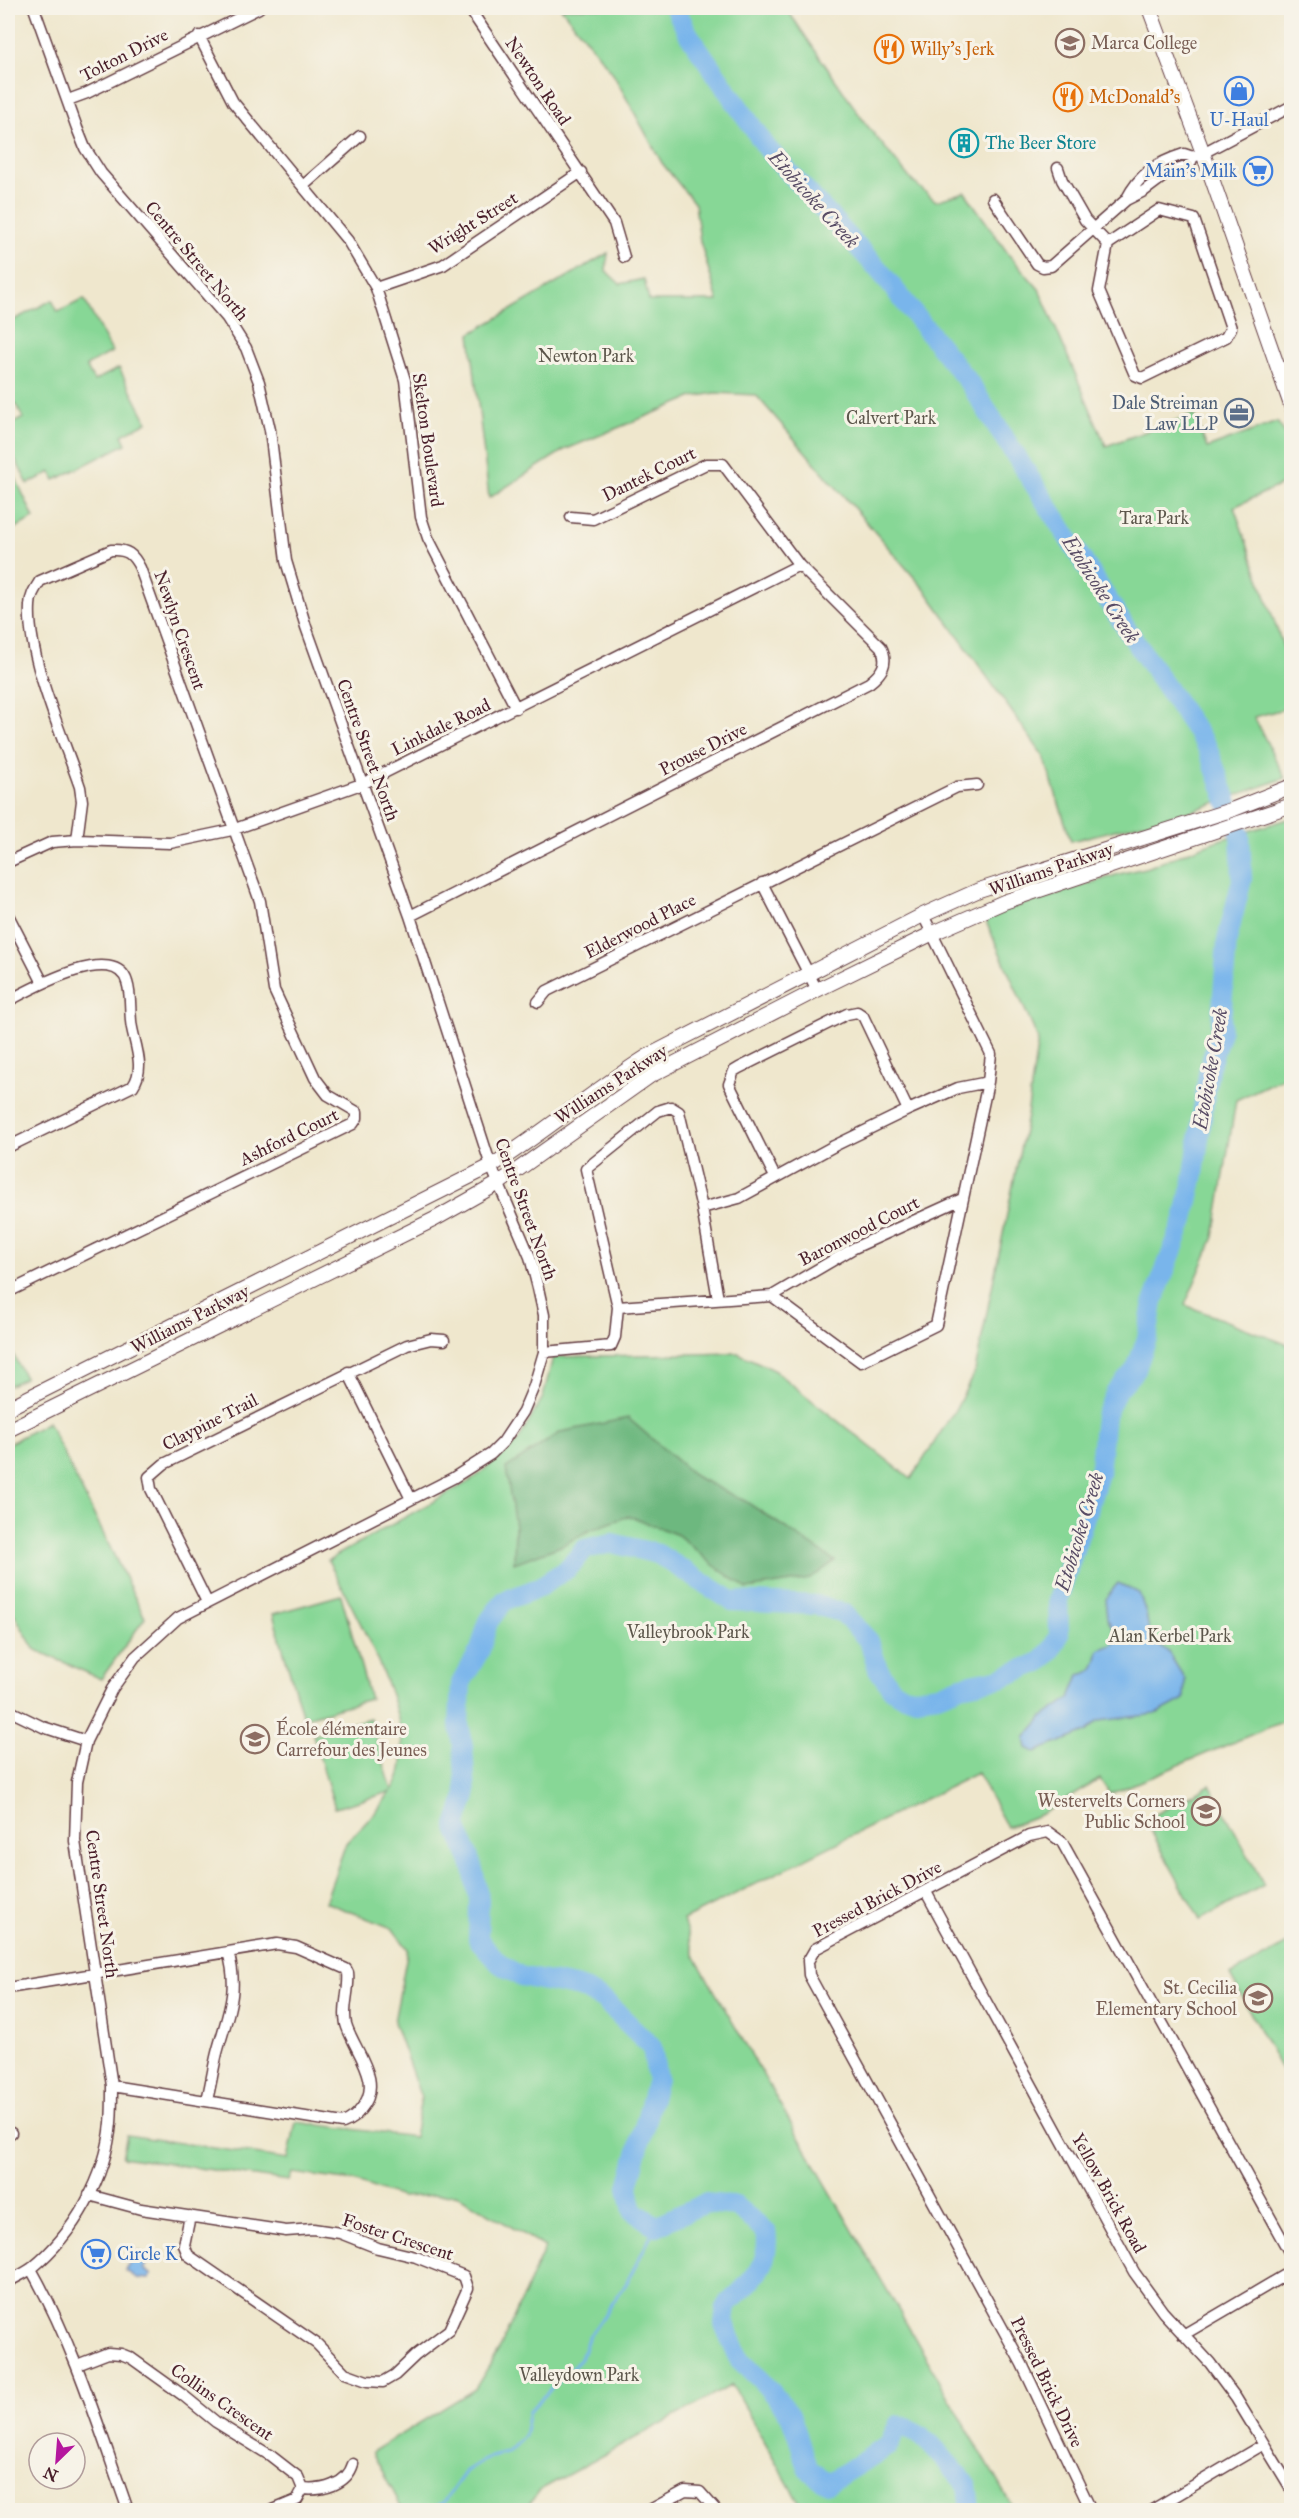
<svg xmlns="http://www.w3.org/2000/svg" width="1299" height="2518" font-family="'IM FELL Great Primer',serif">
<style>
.green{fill:#87d796;stroke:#687b60;stroke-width:1.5}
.forest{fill:#6db87f;stroke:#5c6c55;stroke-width:1.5}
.water{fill:#79b5eb;stroke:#626a8b;stroke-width:1.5}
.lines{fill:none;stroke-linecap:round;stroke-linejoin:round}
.stream{stroke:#79b5eb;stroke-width:3}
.river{stroke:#79b5eb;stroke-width:20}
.minor-casing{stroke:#633d43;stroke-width:13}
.major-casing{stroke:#633d43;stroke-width:16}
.minor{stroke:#fff;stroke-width:10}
.major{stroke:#fff;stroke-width:14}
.labels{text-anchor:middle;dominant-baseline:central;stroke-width:6;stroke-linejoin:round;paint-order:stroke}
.education-label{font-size:18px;fill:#785e54;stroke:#f7f3e8;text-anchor:start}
.food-label{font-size:18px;fill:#c56008;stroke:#f7f3e8;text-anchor:start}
.street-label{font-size:18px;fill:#4a1f2b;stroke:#f7f3e8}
.shop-label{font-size:18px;fill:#366cbe;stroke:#f7f3e8}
.culture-label{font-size:18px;fill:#0d838f;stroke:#f7f3e8;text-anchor:start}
.park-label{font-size:18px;fill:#5c564b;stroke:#f7f3e8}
.service-label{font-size:18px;fill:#4e5e75;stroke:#f7f3e8;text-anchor:end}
.water-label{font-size:20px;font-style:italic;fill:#584c65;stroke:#f7f3e8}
</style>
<rect width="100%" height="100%" fill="#f7f3e8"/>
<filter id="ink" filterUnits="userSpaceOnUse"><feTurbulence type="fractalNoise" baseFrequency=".0167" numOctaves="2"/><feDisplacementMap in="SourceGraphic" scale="12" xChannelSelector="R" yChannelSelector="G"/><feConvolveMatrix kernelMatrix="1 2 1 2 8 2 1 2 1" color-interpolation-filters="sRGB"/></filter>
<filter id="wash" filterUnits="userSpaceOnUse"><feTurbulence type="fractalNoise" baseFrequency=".008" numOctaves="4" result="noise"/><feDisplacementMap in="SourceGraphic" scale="24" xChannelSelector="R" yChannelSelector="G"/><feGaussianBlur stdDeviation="1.35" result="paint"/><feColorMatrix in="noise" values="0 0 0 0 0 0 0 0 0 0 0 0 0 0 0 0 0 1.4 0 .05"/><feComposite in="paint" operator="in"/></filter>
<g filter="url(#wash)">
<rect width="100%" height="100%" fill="#efe7cd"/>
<path class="green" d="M561,8H786L865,123L912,181L936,201L965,192L1009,255L1039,289L1106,446L1194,414L1207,448L1277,422C1292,440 1292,457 1291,480L1234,507L1291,669V707L1254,717L1285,778L1192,811L1071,841L1044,757L926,591L756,395L715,393L693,397L564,450L489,498L470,334L608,253L606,271L620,284L644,279L649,301H718L700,241L695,204L662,163L612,72Z
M84,299L112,352L86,366L94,381L119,368L147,422L122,435L126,444L55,480L51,472L28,484L8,445V426L23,418L15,403L8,407V323L52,300L58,312Z
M8,462L34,518L8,532Z
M1291,818V1074L1236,1100L1214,1237L1185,1305L1291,1346V1718L1110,1794L1100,1779L1042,1814L1007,1827L977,1773L683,1920L695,1957L1014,2510H803L732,2385L538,2491L526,2510H391L401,2506L372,2452L475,2389L500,2348L545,2247L456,2194L401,2197L353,2181L292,2173L289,2181L122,2157L127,2135L288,2159L296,2122L414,2137L421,2098L394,2022L408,1949L392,1928L325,1902L346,1843L377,1811L390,1792L335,1808L313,1735L370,1718L392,1790C431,1741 352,1609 328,1560L472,1480L518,1441L543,1397L553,1357L738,1353L772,1369L911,1479L957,1407L975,1371L1027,1116L1038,1039L984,917L1119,874L1149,867L1213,842Z
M8,1344L25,1378L8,1386Z
M48,1422L145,1618L101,1679L34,1649L8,1603V1444Z
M341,1595L370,1699L303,1718L273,1614Z
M1210,1785L1264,1885L1200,1920L1145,1820Z
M1291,1942V2071L1284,2075L1230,1975Z"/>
<path class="forest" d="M628,1418L696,1477L745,1501L835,1561L810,1579L747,1589L712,1564L678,1535L629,1516L590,1530L561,1546L514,1563L515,1527L506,1468L561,1432Z"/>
<path class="water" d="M1118,1583L1139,1593L1146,1613L1150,1637L1168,1652L1185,1679L1184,1699L1156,1714L1099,1721L1086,1732L1035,1752L1027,1748L1025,1738L1043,1717L1070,1698L1079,1675C1095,1673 1096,1664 1099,1650L1114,1644L1116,1635L1107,1618L1105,1599Z
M139,2251L150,2259L144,2269L152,2275L149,2279L137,2278L125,2270Z"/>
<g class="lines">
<path class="stream" d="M432,2510L444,2502L466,2471L487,2458L507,2453L524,2436L529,2411L581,2359L588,2338L626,2284L656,2226"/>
<path class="river" d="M675,8L689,35L767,148L879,270L970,384L1122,622L1207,747L1240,835L1242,879L1227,940L1220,1035L1209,1068L1194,1174L1184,1220L1153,1302L1147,1338L1136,1369L1116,1392L1105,1416L1099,1474L1058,1599L1059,1635L1052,1649L1040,1662L1001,1678L961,1686L938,1695L916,1698L904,1696L892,1689L878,1669L869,1641L843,1613L816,1605L732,1601L658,1554L612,1543L585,1549L567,1569L538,1588L504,1601L488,1622L480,1650L461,1683L459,1723L463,1746L466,1796L456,1826L472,1865L479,1899L478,1939L500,1964L520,1976L580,1988L604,2000L652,2047L657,2079L628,2187L633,2211L656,2226L705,2203L735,2206L766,2231C772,2266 749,2283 726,2306L724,2324L739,2359L762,2381L790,2414L809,2470L828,2483L888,2446L898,2425L912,2430L931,2444L967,2485L970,2510"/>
</g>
</g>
<g filter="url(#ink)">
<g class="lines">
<g class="minor-casing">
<path id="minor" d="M469,8L614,223L624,257
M199,36L233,102L348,241L376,288L405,380L421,517L428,538L516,708
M68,100L87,93L259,8
M1058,168L1062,180L1085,220L1108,244
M303,186L360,136
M993,199L1037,264L1043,267L1051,266L1126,200L1144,191L1168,173L1189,166L1193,157
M1126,200C1140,173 1156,163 1184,154L1193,157L1203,153L1292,106
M1159,210L1194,219L1231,328L1226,337L1142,378L1135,375L1099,291L1108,244Z
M376,288L443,265L581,172
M8,862L52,842L77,840L170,843L232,830L364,783L799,565
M762,883L817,990
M8,915L43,983
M410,916L869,683C882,673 889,663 881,647L799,565L723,464H706L593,519L571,517
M8,1001C29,990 115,941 127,982C132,997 129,1014 132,1028C136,1048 145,1069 133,1086L8,1147
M538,1002L547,991L957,787L977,785
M775,1177L729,1084L734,1071L739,1068L847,1014L857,1012L863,1016L908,1110
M702,1208L739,1198L834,1146L908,1110L958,1088L988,1082
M8,1292L353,1124L357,1118V1112L328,1095L315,1078L274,990L260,901L140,568C133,554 127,549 111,550L40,581C35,589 30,596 30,606C27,657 63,737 80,787L82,801L77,840
M772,1296L861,1362L936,1325L988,1082L991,1054L923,915
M618,1307L772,1296L854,1248L962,1199
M544,1352L611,1346L615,1337L618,1307L586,1169L658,1111L671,1107L679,1112L702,1208L718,1299
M348,1372L411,1499
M207,1602L151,1489L149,1477L164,1464L407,1345L431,1339L444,1340
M8,1710L43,1727L86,1741
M926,1892L1134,2272L1163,2312L1210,2363L1236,2398L1292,2490
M8,1988L277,1944L296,1947L346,1969L348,1973C350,1990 342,2008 346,2024C354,2051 385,2081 361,2109C356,2116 351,2120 343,2123L112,2086
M207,2100C211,2084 213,2069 217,2053C227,2015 240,1992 228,1952
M8,2132L11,2133
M89,2195L141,2209L286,2231L313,2229L340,2233L378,2248L416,2257L464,2276L468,2288L449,2330L416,2355L395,2375L383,2382L367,2381L345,2373L317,2344L188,2255L184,2245L190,2216
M31,2269C74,2345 99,2428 128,2510
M8,2282C15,2277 24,2274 32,2268C74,2234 106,2178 111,2123C112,2111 112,2098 112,2086L75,1841L77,1782L86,1741L112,1689L135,1657L178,1618L453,1478L491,1454L503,1442L523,1412L534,1386L544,1352V1315L538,1288L530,1257L491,1166L410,916L306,627L286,561L270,430L259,382L246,348L227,318L101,173L85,148L77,128L34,8
M1183,2335L1292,2271
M77,2365L108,2353L121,2354L131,2358L184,2396L216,2422L271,2456L298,2477L303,2489L297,2500L273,2510
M303,2489C322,2491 347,2485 353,2464
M650,2510L685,2491L700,2492L716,2510
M1091,2510L1022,2364L809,1975L808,1961L815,1949L1029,1836L1048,1832L1062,1842L1292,2257
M1152,2510L1264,2444"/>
</g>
<g class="major-casing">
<path id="major" d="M1149,8L1203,153L1292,408
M8,1408L491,1166C545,1132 594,1090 648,1056L923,915L979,890L1234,809L1292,786
M8,1430L435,1219L499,1183L650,1076L817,990L931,934L1004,902L1292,805"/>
</g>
<use href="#minor" class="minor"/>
<use href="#major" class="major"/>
</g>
</g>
<defs>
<g id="university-ring" transform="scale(1.5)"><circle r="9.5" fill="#f7f3e8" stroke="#8d6e63" stroke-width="1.5"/><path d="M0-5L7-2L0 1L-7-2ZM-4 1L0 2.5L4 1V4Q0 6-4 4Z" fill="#8d6e63"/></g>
<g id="restaurant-ring" transform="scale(1.5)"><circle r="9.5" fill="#f7f3e8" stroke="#e8710a" stroke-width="1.5"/><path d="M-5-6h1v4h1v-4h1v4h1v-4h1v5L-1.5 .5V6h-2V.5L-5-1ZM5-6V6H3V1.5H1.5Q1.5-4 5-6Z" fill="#e8710a"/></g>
<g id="shop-ring" transform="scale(1.5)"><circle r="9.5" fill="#f7f3e8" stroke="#3f7fe0" stroke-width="1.5"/><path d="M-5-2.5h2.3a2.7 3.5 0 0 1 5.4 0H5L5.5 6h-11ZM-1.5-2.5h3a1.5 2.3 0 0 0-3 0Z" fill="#3f7fe0"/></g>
<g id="building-ring" transform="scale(1.5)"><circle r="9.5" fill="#f7f3e8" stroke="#0f9aa8" stroke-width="1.5"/><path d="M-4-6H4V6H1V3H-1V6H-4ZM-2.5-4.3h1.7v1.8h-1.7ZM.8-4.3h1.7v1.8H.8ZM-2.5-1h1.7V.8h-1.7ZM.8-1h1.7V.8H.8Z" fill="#0f9aa8"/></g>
<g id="supermarket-ring" transform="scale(1.5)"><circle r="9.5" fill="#f7f3e8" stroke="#3f7fe0" stroke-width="1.5"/><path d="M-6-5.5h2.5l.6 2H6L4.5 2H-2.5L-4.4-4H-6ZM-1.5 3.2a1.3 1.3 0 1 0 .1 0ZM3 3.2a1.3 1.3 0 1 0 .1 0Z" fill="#3f7fe0"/></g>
<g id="office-ring" transform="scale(1.5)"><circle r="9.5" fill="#f7f3e8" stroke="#5c6f8a" stroke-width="1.5"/><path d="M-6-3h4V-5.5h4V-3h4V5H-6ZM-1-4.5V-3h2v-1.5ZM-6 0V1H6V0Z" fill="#5c6f8a"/></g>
<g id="school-ring" transform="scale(1.5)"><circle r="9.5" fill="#f7f3e8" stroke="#8d6e63" stroke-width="1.5"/><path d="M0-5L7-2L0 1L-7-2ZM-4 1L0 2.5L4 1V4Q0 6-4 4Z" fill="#8d6e63"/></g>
</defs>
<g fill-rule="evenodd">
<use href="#university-ring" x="1070" y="43"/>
<use href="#restaurant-ring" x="889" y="49"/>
<use href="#shop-ring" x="1239" y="91"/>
<use href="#restaurant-ring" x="1068" y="97"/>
<use href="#building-ring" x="964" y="143"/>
<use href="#supermarket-ring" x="1258" y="171"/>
<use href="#office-ring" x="1239" y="413"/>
<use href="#school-ring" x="255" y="1739"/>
<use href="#school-ring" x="1206" y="1811"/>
<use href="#school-ring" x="1258" y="1998"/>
<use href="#supermarket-ring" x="96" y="2254"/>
</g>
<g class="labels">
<g class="education-label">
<text x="1091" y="43">Marca College</text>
<text x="276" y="1729">École élémentaire<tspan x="276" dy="21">Carrefour des Jeunes</tspan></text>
<text x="1185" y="1801" text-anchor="end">Westervelts Corners<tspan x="1185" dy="21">Public School</tspan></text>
<text x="1237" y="1988" text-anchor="end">St. Cecilia<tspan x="1237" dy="21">Elementary School</tspan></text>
</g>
<g class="food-label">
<text x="910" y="49">Willy's Jerk</text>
<text x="1089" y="97">McDonald's</text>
</g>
<g class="street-label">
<text transform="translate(124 55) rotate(-27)">Tolton Drive</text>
<text transform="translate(538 81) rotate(56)">Newton Road</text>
<text transform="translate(473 223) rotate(-32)">Wright Street</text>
<text transform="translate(197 261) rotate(50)">Centre Street North</text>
<text transform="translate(428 440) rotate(82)">Skelton Boulevard</text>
<text transform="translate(649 474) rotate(-26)">Dantek Court</text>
<text transform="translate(180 630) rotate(71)">Newlyn Crescent</text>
<text transform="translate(441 727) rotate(-26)">Linkdale Road</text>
<text transform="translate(703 749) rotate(-27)">Prouse Drive</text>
<text transform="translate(368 750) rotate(70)">Centre Street North</text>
<text transform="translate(1051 869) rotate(-19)">Williams Parkway</text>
<text transform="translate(640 926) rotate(-27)">Elderwood Place</text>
<text transform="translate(611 1084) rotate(-33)">Williams Parkway</text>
<text transform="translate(289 1137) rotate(-26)">Ashford Court</text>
<text transform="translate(526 1209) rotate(70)">Centre Street North</text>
<text transform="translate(859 1231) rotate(-27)">Baronwood Court</text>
<text transform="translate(190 1319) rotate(-27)">Williams Parkway</text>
<text transform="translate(210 1422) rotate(-27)">Claypine Trail</text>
<text transform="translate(877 1899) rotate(-28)">Pressed Brick Drive</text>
<text transform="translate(102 1904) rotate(82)">Centre Street North</text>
<text transform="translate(1109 2193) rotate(61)">Yellow Brick Road</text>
<text transform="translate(398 2237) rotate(18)">Foster Crescent</text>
<text transform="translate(1047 2382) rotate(64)">Pressed Brick Drive</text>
<text transform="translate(222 2402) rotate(35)">Collins Crescent</text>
</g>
<g class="shop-label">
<text x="1239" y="120">U-Haul</text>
<text x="1237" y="171" text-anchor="end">Main's Milk</text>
<text x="117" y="2254" text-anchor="start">Circle K</text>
</g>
<g class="culture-label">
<text x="985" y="143">The Beer Store</text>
</g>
<g class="park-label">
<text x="586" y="356">Newton Park</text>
<text x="891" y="418">Calvert Park</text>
<text x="1154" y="518">Tara Park</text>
<text x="688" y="1632">Valleybrook Park</text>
<text x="1170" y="1636">Alan Kerbel Park</text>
<text x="579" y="2375">Valleydown Park</text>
</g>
<g class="service-label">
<text x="1218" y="403">Dale Streiman<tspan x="1218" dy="21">Law LLP</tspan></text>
</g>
<g class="water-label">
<text transform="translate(814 199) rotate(48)">Etobicoke Creek</text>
<text transform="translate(1101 589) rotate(57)">Etobicoke Creek</text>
<text transform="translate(1210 1069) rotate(-80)">Etobicoke Creek</text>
<text transform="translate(1079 1532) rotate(-73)">Etobicoke Creek</text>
</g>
</g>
<rect width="1299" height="2518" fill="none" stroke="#f7f3e8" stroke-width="30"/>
<g transform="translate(57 2461) rotate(205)"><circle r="28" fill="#f7f3e8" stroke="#b29e9c" stroke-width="1.5"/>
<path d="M0-4.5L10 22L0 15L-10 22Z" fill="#b5179e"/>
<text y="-9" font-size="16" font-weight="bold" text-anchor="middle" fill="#4a1f2b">N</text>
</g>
</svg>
